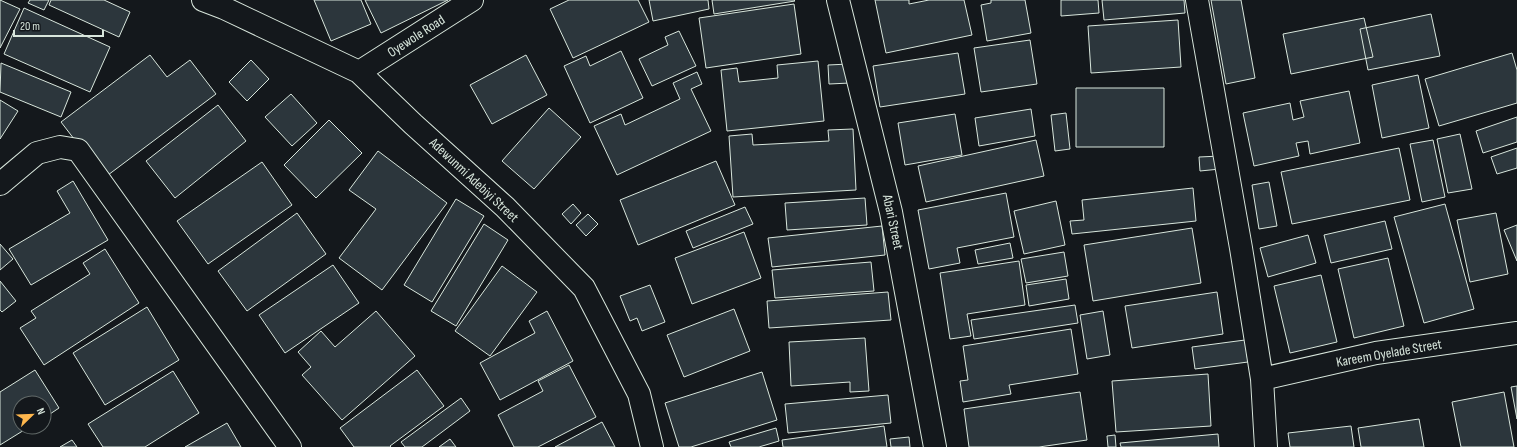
<svg xmlns="http://www.w3.org/2000/svg" width="1517" height="447" font-family="'Sofia Sans Condensed',sans-serif">
<style>
.building{fill:#2c363c;stroke:#d8e6dc}
.lines{fill:none;stroke-linecap:round;stroke-linejoin:round}
.street-casing{stroke:#d8e6dc;stroke-width:24}
.street{stroke:#14181c;stroke-width:22}
.labels{text-anchor:middle;dominant-baseline:central;stroke-width:3;stroke-linejoin:round;paint-order:stroke}
.street-label{font-size:14px;fill:#d8e6dc;stroke:#14181c}
</style>
<rect width="100%" height="100%" fill="#14181c"/>
<path class="building" d="M0,0L20,9L0,48Z
M30,0H49L44,10L28,3Z
M51,0H104L130,12L119,37L49,5Z
M314,0H361L371,24L331,41Z
M365,0H448L381,33Z
M569,0H638L649,22L573,58L550,9Z
M649,0H708L709,9L653,21Z
M712,0H794L795,1L714,14Z
M875,0H909V4L929,0H964L972,35L886,53Z
M991,0H1025L1031,33L987,41L981,5L991,3Z
M1061,0H1098L1099,13L1061,16Z
M1102,0H1184L1185,13L1104,20Z
M1211,0H1241L1255,78L1226,84Z
M794,4L801,54L706,68L699,18Z
M24,8L110,47L90,92L4,54Z
M1431,14L1440,56L1368,70L1360,29Z
M1364,18L1373,57L1291,74L1283,34Z
M1178,20L1181,67L1091,73L1088,26Z
M679,31L696,66L652,86L639,59L668,45L665,37Z
M1030,40L1037,84L981,92L974,48Z
M621,51L643,98L590,123L564,66L586,56L590,66Z
M958,53L965,94L880,107L873,66Z
M1512,53L1517,70V103L1439,126L1425,79Z
M150,55L167,77L190,60L216,94L104,178L61,122Z
M526,55L547,95L492,124L470,85Z
M251,60L269,79L247,101L229,82Z
M818,61L824,121L727,131L721,70L737,68L739,82L778,78L777,65Z
M1,63L71,92L61,117L0,92Z
M849,64L850,83L829,84L828,65Z
M697,72L702,84L691,89L711,131L617,175L594,126L621,114L625,125L680,99L673,83Z
M1418,75L1429,128L1382,138L1372,85Z
M1076,88H1164V147H1076Z
M1349,91L1360,143L1310,154L1308,141L1296,143L1299,156L1254,166L1243,113L1290,103L1293,120L1304,117L1300,101Z
M291,94L317,123L292,146L265,117Z
M0,100L18,111L0,139Z
M218,105L246,141L175,198L146,161Z
M549,108L581,137L534,189L502,161Z
M1031,109L1035,136L979,146L975,118Z
M1066,113L1070,149L1055,151L1051,115Z
M955,114L962,155L905,165L898,123Z
M1517,117V142L1483,153L1476,131Z
M329,120L362,153L316,198L284,165Z
M853,129L856,190L733,197L729,136L752,134L753,145L829,141L828,130Z
M1460,134L1472,189L1448,193L1437,139Z
M1036,140L1044,176L926,202L918,166Z
M1433,140L1445,197L1422,202L1410,144Z
M1399,148L1410,200L1292,224L1281,172Z
M1517,148V168L1497,174L1491,157Z
M378,151L447,203L382,290L339,258L376,209L349,190Z
M1220,156V169L1200,171L1199,157Z
M716,161L735,205L638,245L620,200Z
M262,162L292,205L208,264L177,221Z
M73,181L108,240L31,285L9,249L70,213L57,191Z
M1269,182L1277,226L1259,229L1252,185Z
M1193,188L1196,221L1072,234L1070,221L1084,220L1082,200Z
M1006,193L1014,237L957,248L960,263L929,269L918,210Z
M865,198L867,225L787,230L785,203Z
M456,199L484,216L432,302L404,285Z
M1056,201L1065,245L1024,254L1014,211Z
M573,204L581,213L571,224L562,214Z
M1445,204L1474,309L1424,323L1394,217Z
M745,207L753,224L693,248L686,231Z
M297,213L326,254L247,311L218,271Z
M1496,213L1508,274L1470,282L1457,220Z
M588,214L598,224L586,236L576,225Z
M1385,221L1392,249L1331,263L1324,235Z
M484,224L508,240L456,326L431,311Z
M1517,225V261L1504,230Z
M882,226L885,255L772,267L768,238Z
M1192,228L1201,283L1093,301L1084,245Z
M744,232L761,278L692,304L675,258Z
M1308,235L1316,263L1268,277L1260,248Z
M1010,243L1013,258L978,264L975,250Z
M0,244L13,259L0,270Z
M105,249L139,303L44,365L20,328L36,318L31,311L90,274L83,263Z
M1064,252L1068,276L1026,283L1021,259Z
M1388,258L1404,326L1354,338L1338,269Z
M1019,261L1025,305L967,314L971,336L950,339L940,273Z
M871,262L874,291L775,298L772,270Z
M333,265L359,303L285,353L259,315Z
M502,266L537,292L490,356L455,331Z
M1321,275L1337,342L1290,353L1274,286Z
M1066,279L1069,299L1029,306L1026,285Z
M0,281L16,301L2,312L0,310Z
M650,285L665,322L642,331L637,318L630,321L620,296Z
M888,292L891,320L769,328L767,301Z
M1217,292L1223,334L1132,348L1125,306Z
M1075,305L1078,323L974,339L971,320Z
M147,307L179,360L105,405L73,353Z
M734,309L750,351L684,377L667,335Z
M376,311L415,356L342,420L302,375L311,367L298,352L321,331L335,347Z
M547,311L573,361L500,400L480,363L535,333L529,321Z
M1103,311L1110,355L1087,359L1080,315Z
M1071,329L1078,374L1009,385L1011,394L963,402L960,381L968,380L963,346Z
M865,338L869,391L850,392V382L791,386L789,342Z
M1245,340L1248,362L1195,369L1192,347Z
M569,365L596,417L538,447H514L498,415L543,391L538,381Z
M35,370L59,408L44,418V403H20V427H29L0,445V392Z
M417,370L444,406L390,446L391,447H354L340,428Z
M173,371L199,413L145,447H103L88,424Z
M762,372L777,420L691,447H679L665,403Z
M1208,374L1211,426L1116,432L1112,381Z
M1517,386V419L1511,387Z
M1080,392L1087,440L1039,447H969L964,409Z
M1504,392L1514,447H1461L1452,402Z
M888,395L891,423L788,433L785,404Z
M461,398L470,411L422,447H405L401,442Z
M1419,419L1424,447H1361L1358,428Z
M602,422L615,447H555Z
M227,423L241,447H185Z
M884,426L887,447H783L782,440Z
M1351,426L1354,447H1290L1288,433Z
M776,428L779,441L759,447H731L729,442Z
M1218,434L1219,447H1121L1120,443Z
M1115,435L1116,447H1108L1107,436Z
M909,437L910,447H891L890,439Z
M450,439L456,447H439Z
M72,440L77,447H60Z"/>
<g class="lines">
<g class="street-casing">
<path id="street" d="M203,0L224,8L359,72L413,124L505,207L584,288L639,394L652,447
M838,0L891,212L935,447
M1197,0L1241,248L1262,379L1266,447
M359,72L472,0
M0,184L37,153L60,147L78,150L290,447
M1262,379L1376,353L1517,333"/>
</g>
<use href="#street" class="street"/>
</g>
<g class="labels">
<g class="street-label">
<text transform="translate(416 36) rotate(-33)">Oyewole Road</text>
<text transform="translate(474 180) rotate(43)">Adewunmi Adebiyi Street</text>
<text transform="translate(893 222) rotate(78)">Abari Street</text>
<text transform="translate(1389 353) rotate(-10)">Kareem Oyelade Street</text>
</g>
</g>
<g transform="translate(32 415) rotate(67)"><circle r="19" fill="#14181c" stroke="#626a69"/>
<path d="M0-3L7 15L0 10L-7 15Z" fill="#ffb74d"/>
<text y="-6" font-size="11" font-weight="bold" text-anchor="middle" fill="#d8e6dc">N</text>
</g>
<path d="M14 30v6h89v-6" fill="none" stroke="#d8e6dc" stroke-width="2"/>
<text x="20" y="30" font-size="12" fill="#d8e6dc" stroke="#14181c" stroke-width="3" paint-order="stroke">20 m</text>
</svg>
